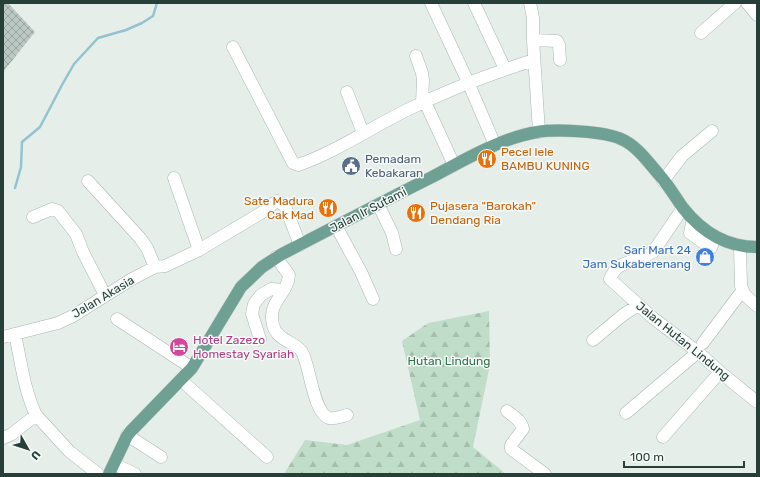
<svg xmlns="http://www.w3.org/2000/svg" width="760" height="477" font-family="Rubik,sans-serif">
<style>
.forest{fill:url(#forest-firs)}
.lines{fill:none;stroke-linecap:round;stroke-linejoin:round}
.stream{stroke:#92c3ce;stroke-width:2.5}
.building{fill:url(#building-cross-hatch)}
.minor-casing{stroke:#a9b6b1;stroke-width:13}
.major-casing{stroke:#c2c9c8;stroke-width:13}
.minor{stroke:#fff;stroke-width:12}
.major{stroke:#6ea094;stroke-width:12}
.labels{text-anchor:middle;dominant-baseline:central;stroke-width:3;stroke-linejoin:round;paint-order:stroke}
.food-label{font-size:12px;fill:#c56008;stroke:#f6faf8;text-anchor:start}
.service-label{font-size:12px;fill:#4e5e75;stroke:#f6faf8;text-anchor:start}
.street-label{font-size:12px;fill:#263f39;stroke:#f6faf8}
.shop-label{font-size:12px;fill:#366cbe;stroke:#f6faf8;text-anchor:end}
.hotel-label{font-size:12px;fill:#b23c85;stroke:#f6faf8;text-anchor:start}
.park-label{font-size:12px;fill:#32734d;stroke:#f6faf8}
</style>
<defs>
<pattern id="forest-firs" width="22" height="20" patternUnits="userSpaceOnUse"><rect width="22" height="20" fill="#c0ddc9"/><path d="M5 1l3.5 6h-7zM16 11l3.5 6h-7z" fill="#a5bfad"/></pattern>
<pattern id="building-cross-hatch" width="8" height="8" patternUnits="userSpaceOnUse"><rect width="8" height="8" fill="#bbc8c3"/><path d="M0 0l8 8M0 8l8-8" fill="none" stroke="#98a49f"/></pattern>
</defs>
<rect width="100%" height="100%" fill="#e6eeea"/>
<path class="forest" d="M489,311L490,365L473,447L506,474H284L305,440L347,445L420,420L402,341L428,323Z"/>
<g class="lines">
<path class="stream" d="M15,188L21,167L22,142L40,127L62,85L74,64L98,38L126,30L142,23L153,16L157,3"/>
</g>
<path class="building" d="M3,3H8L35,32L3,72Z"/>
<g class="lines">
<g class="minor-casing">
<path id="minor" d="M431,3L468,82L495,145
M474,3L505,69
M530,3L533,18V40L539,132
M747,3L757,15
M701,33L735,3
M533,40L557,41L559,45L560,60
M233,47L293,163L298,165C336,152 370,128 407,110C448,90 490,74 534,60
M416,56L422,73L423,80L422,103
M347,92L363,133
M425,102L454,165
M174,178L199,250
M88,181L140,238L147,248L155,267
M663,181L682,156L712,131
M378,204L392,233L396,249
M683,208L653,252C643,259 621,262 615,270C613,273 611,276 610,279L653,318L698,352L720,372L757,402
M33,217L52,209L58,211L76,234L83,252L105,295
M693,219L690,233L711,248L715,237
M336,226L361,272L373,299
M740,247L741,286L745,295L757,306
M276,257L289,275C288,295 267,301 273,325C277,341 296,342 302,352C310,365 313,413 329,418C335,419 342,416 347,415
M117,319L192,368
M3,337L58,323L73,316L132,279L155,267L165,266L199,250L261,213L277,201L285,206L300,245
M260,339L252,314L254,304L261,295L271,289L284,290
M593,340L623,315L638,305
M703,343L742,291
M181,380L267,457
M507,411C513,416 522,421 523,429L511,445V449L545,474
M626,413L698,352
M36,415L69,451L98,474
M127,435L161,457
M663,437L720,372
M3,438L12,434L36,415C24,390 21,361 15,335
M114,464L135,474"/>
</g>
<g class="major-casing">
<path id="major" d="M109,474L127,436L131,431L192,368L241,287L262,267L282,254C332,228 382,202 432,177C464,160 501,138 537,132C556,129 604,131 621,139C638,146 650,165 662,178C670,188 676,198 683,208C702,232 725,247 757,247"/>
</g>
<use href="#minor" class="minor"/>
<use href="#major" class="major"/>
</g>
<defs>
<g id="restaurant-disc" transform="scale(1)"><circle r="9.5" fill="#e8710a" stroke="#f6faf8"/><path d="M-5-6h1v4h1v-4h1v4h1v-4h1v5L-1.5 .5V6h-2V.5L-5-1ZM5-6V6H3V1.5H1.5Q1.5-4 5-6Z" fill="#fff"/></g>
<g id="civic-disc" transform="scale(1)"><circle r="9.5" fill="#5c6f8a" stroke="#f6faf8"/><path d="M-.6-6.5H3V-4.5H.6V-3L4-1V1h2V6H-6V1h2V-1L-.6-3ZM-1.2 2.5V6h2.4V2.5Z" fill="#fff"/></g>
<g id="shop-disc" transform="scale(1)"><circle r="9.5" fill="#3f7fe0" stroke="#f6faf8"/><path d="M-5-2.5h2.3a2.7 3.5 0 0 1 5.4 0H5L5.5 6h-11ZM-1.5-2.5h3a1.5 2.3 0 0 0-3 0Z" fill="#fff"/></g>
<g id="hotel-disc" transform="scale(1)"><circle r="9.5" fill="#d1479c" stroke="#f6faf8"/><path d="M-6-4.5h1.5V1H6V5H4.5V3h-9V5H-6ZM-4 0a1.8 1.8 0 1 1 3.6 0ZM.5 0V-2.5h3Q6-2.5 6 0Z" fill="#fff"/></g>
</defs>
<g fill-rule="evenodd">
<use href="#restaurant-disc" x="487" y="159"/>
<use href="#civic-disc" x="351" y="166"/>
<use href="#restaurant-disc" x="328" y="208"/>
<use href="#restaurant-disc" x="416" y="213"/>
<use href="#shop-disc" x="705" y="257"/>
<use href="#hotel-disc" x="179" y="347"/>
</g>
<g class="labels">
<g class="food-label">
<text x="501" y="152">Pecel lele<tspan x="501" dy="14">BAMBU KUNING</tspan></text>
<text x="314" y="201" text-anchor="end">Sate Madura<tspan x="314" dy="14">Cak Mad</tspan></text>
<text x="430" y="206">Pujasera "Barokah"<tspan x="430" dy="14">Dendang Ria</tspan></text>
</g>
<g class="service-label">
<text x="365" y="159">Pemadam<tspan x="365" dy="14">Kebakaran</tspan></text>
</g>
<g class="street-label">
<text transform="translate(368 210) rotate(-27)">Jalan Ir Sutami</text>
<text transform="translate(103 297) rotate(-31)">Jalan Akasia</text>
<text transform="translate(683 341) rotate(39)">Jalan Hutan Lindung</text>
</g>
<g class="shop-label">
<text x="691" y="250">Sari Mart 24<tspan x="691" dy="14">Jam Sukaberenang</tspan></text>
</g>
<g class="hotel-label">
<text x="193" y="340">Hotel Zazezo<tspan x="193" dy="14">Homestay Syariah</tspan></text>
</g>
<g class="park-label">
<text x="449" y="361">Hutan Lindung</text>
</g>
</g>
<rect width="760" height="477" fill="none" stroke="#263f39" stroke-width="8"/>
<g transform="translate(28 449) rotate(129)" stroke="#f6faf8" stroke-width="3" paint-order="stroke">
<path d="M0-3L7 15L0 10L-7 15Z" fill="#263f39"/>
<text y="-6" font-size="11" font-weight="bold" text-anchor="middle" fill="#263f39">U</text>
</g>
<path d="M624 461v6h120v-6" fill="none" stroke="#263f39" stroke-width="2"/>
<text x="630" y="461" font-size="12" fill="#263f39" stroke="#f6faf8" stroke-width="3" paint-order="stroke">100 m</text>
</svg>
